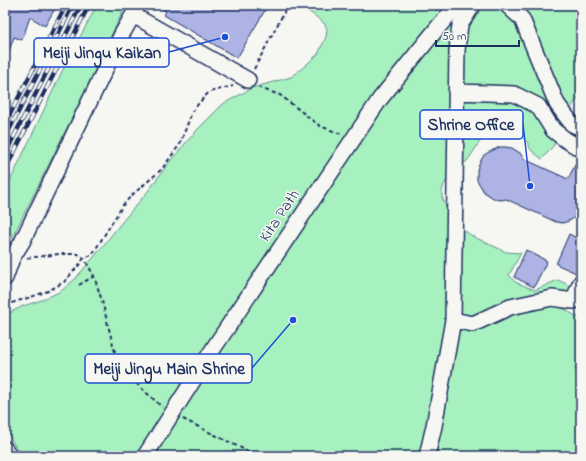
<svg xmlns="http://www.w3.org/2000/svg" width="586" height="461" font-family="'Indie Flower',sans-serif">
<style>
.green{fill:#a7f0bf;stroke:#61908e}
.building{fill:#adb3e4;stroke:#1b2f5e}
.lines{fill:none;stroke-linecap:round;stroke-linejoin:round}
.minor-casing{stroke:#1b2f5e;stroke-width:18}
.path{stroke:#1b2f5e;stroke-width:2;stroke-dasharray:4 3;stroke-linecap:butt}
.minor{stroke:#f6f6f2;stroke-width:15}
.rail-casing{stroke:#1b2f5e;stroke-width:4.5}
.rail{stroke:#f6f6f2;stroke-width:3;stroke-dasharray:9;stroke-linecap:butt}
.labels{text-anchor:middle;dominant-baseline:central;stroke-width:3;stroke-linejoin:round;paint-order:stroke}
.street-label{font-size:16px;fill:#1b2f5e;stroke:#f6f6f2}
.leader{fill:none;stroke:#1d4ed8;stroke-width:1.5}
.callout-dot{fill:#1d4ed8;stroke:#f6f6f2;stroke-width:1.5}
.callout{fill:#f6f6f2;stroke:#1d4ed8;stroke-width:1.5}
.callout-label{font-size:17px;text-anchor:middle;font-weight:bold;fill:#1b2f5e}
</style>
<rect width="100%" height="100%" fill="#f6f6f2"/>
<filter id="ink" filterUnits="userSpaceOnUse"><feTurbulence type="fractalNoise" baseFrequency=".025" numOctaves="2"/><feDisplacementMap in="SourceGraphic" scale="8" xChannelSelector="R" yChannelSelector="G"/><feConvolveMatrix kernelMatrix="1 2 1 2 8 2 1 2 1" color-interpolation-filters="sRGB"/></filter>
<g filter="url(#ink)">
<path class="green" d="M97,5H126L75,112L5,252V192L66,63Z
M299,5H581V97L576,100L563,121L554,145L542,159L531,150L527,142L518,133L511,130L504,131L482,138L470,157L466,162L457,167L450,174L444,185L442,191V197L450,217L456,224L472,236L506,252L521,253L509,275L515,282L535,290L558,280L573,287L564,309L581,319V360L575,369L581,379V456H20L5,427V315L23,306L42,300L61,291L74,280L94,257L122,222L149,190L170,161L198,129L223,104L252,88L291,77L306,65L318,54L326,37L327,29L324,23L311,13Z"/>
<path class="building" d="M5,5H57L45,26L30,17L22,40L14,37L6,59H5Z
M156,5H268L237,58L164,15L166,11Z
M500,147H505L512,148L520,153L524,159L568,179L579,157L581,158V210L579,214L571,220L563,223L556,222L506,199L501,200L495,199L484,192L477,180V170L479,164L484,155L489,152Z
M569,234L581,240V261L576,273L556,264Z
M526,250L547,261L534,287L514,277Z"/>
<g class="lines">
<g class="minor-casing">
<path id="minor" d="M507,5L522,19L557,104L572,124L581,128
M133,15L248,80
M456,92L487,93L514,94L538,106L553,130L566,140L581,149
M5,278L12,258L22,242L122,34L133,15L137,5
M453,320L473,324L510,307L552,298L573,301L581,282
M5,449L9,456
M145,456L215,346L380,99L439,26L457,5
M427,456L434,426L453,320L457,50L460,25L473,5"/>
</g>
<path class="path" d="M430,5L437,10
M254,69L288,5
M259,87L262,89L280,95L320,126L341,134
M27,258L59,254H78L84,258L94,276L102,301L109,329L115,352L127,375L162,407
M79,285L94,276
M5,304H8L31,297L48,291L64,282L79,265L84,258L92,255L123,205L131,196L162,169L180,144L192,112L199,103L209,92L233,86
M183,419L249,452L277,456
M327,456L336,455L340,456"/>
<use href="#minor" class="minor"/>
<g class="rail-casing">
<path id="rail" d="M5,124L66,5
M5,138L73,5
M5,154L81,5
M5,170L89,5"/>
</g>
<use href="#rail" class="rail"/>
</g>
</g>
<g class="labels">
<g class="street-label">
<text transform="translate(280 216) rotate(-56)">Kita Path</text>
</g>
</g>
<path class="leader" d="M225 37L169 52M530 186L523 124M293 320L252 368"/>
<g class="callout-dot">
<circle cx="225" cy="37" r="4"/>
<circle cx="530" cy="186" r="4"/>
<circle cx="293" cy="320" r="4"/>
</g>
<g class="callout">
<rect x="34" y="38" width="135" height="29" rx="4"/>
<rect x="420" y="110" width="103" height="29" rx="4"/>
<rect x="85" y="354" width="167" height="29" rx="4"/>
</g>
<g class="callout-label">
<text x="102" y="58">Meiji Jingu Kaikan</text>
<text x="471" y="130">Shrine Office</text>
<text x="169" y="374">Meiji Jingu Main Shrine</text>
</g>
<rect width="586" height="461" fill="none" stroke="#f6f6f2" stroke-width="20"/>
<rect x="10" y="10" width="566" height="441" fill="none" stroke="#1b2f5e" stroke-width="1.5" filter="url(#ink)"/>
<path d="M436 40v6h83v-6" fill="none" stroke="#1b2f5e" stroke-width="2"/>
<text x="442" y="40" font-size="12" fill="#1b2f5e" stroke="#f6f6f2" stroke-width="3" paint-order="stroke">50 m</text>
</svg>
